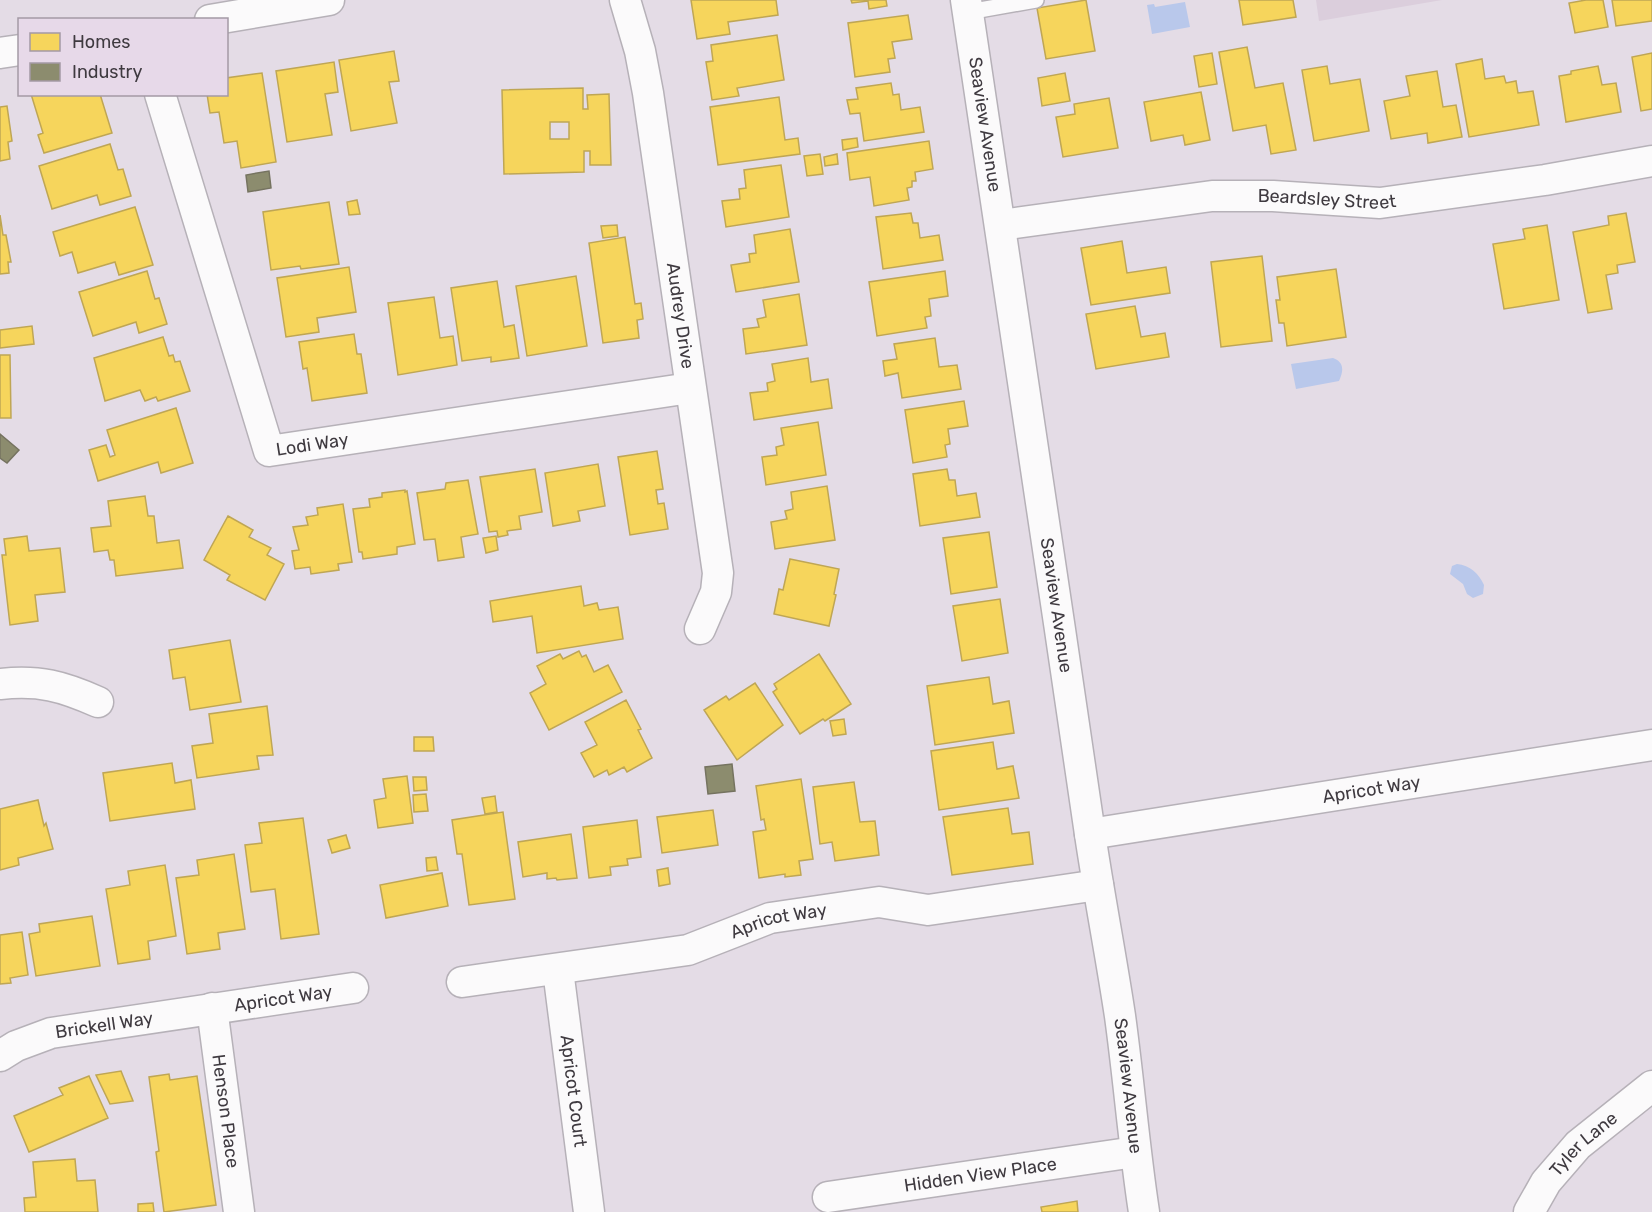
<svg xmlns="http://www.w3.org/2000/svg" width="1652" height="1212" font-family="Rubik,sans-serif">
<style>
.education{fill:#dbcedc}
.water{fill:#b9c8eb}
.homes{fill:#f6d55c;stroke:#bfa654;stroke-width:1.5;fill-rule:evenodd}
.industry{fill:#8c8c6e;stroke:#757360;stroke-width:1.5}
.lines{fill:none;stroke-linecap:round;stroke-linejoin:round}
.service-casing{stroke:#b6b1b8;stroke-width:18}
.minor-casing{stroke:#b6b1b8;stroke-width:33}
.service{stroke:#fbfafb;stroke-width:15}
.minor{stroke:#fbfafb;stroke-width:30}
.labels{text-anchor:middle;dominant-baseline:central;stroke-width:6;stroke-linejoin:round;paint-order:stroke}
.street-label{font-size:18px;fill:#3f3a40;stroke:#e7d9e9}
</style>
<rect width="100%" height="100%" fill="#e4dce6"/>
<path class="education" d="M1316,0H1442L1319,21Z"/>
<path class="water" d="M1185,2L1190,27L1152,34L1147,5L1154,4L1155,7Z
M1333,358C1344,362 1344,370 1339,381L1296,389L1291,364Z
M1457,564C1470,565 1479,574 1484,585L1483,594L1473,598L1467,594L1463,584L1450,574L1452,566Z"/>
<path class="homes" d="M691,0H776L778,15L728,22L730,34L697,39Z
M851,0H886L887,6L869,9L868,1L852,3Z
M1086,0L1095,51L1046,59L1037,8Z
M1239,0H1293L1296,17L1243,25Z
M1586,0H1603L1608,27L1575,33L1569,3Z
M1612,0H1652V21L1616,26Z
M908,15L912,39L892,42L895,58L888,59L890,72L855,77L848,23Z
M777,35L784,80L737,88L739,96L712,100L706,62L713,61L711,45Z
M1247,47L1255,88L1283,83L1296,150L1271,154L1266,125L1233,131L1219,52Z
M394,51L399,81L389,82L397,123L351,131L339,60Z
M1212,53L1217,84L1199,87L1194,56Z
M1652,53V109L1641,111L1632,57Z
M1482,59L1485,79L1504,76L1506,83L1516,81L1518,93L1533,91L1539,125L1469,137L1456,64Z
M334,62L338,92L325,94L332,135L287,142L276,71Z
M1327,66L1330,84L1360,79L1369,131L1314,141L1302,70Z
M1598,66L1602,85L1616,83L1621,112L1566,122L1559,76L1571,74V71Z
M1437,71L1443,107L1456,105L1462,137L1428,143L1427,133L1391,139L1384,101L1410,96L1406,76Z
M262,73L276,162L241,168L237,141L224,143L219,112L210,113L207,94H226V78Z
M1065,73L1070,101L1042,106L1038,78Z
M891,83L893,95L899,94L901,110L920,107L924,132L864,141L860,113L850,114L847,100L858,99L856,88Z
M583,88V109H588L587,95L609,94L611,165H590V151H584V172L504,174L502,90ZM550,122H569V139H550Z
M1201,92L1210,140L1185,145L1183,135L1151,141L1144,102Z
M31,94H100L112,133L44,153L38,135L43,133Z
M779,97L785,140L798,138L800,154L718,165L710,107Z
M1109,98L1118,148L1063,157L1056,117L1075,114L1074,104Z
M7,106L12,141L8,142L10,159L0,161V107Z
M857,138L858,147L843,150L842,140Z
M929,141L933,169L915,172L916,181H912V187L907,188L909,200L874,206L870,177L850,180L847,153Z
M110,144L118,170L123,169L131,196L100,205L97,195L52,209L39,166Z
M820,154L823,174L807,176L804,156Z
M837,154L838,164L825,166L824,157Z
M781,165L789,217L726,227L722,201L740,199L739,189L746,188L744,170Z
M357,200L360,214L349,215L347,202Z
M329,202L339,264L301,269L300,266L271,270L263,212Z
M135,207L153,265L119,275L115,262L78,273L72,252L60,256L53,232Z
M911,213L913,223H918L920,238L939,235L943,260L883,269L876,217Z
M1626,213L1635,262L1617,265L1618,273L1606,275L1612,309L1588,313L1573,232L1609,225L1608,216Z
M0,215L3,235H6L11,262H8L9,273L0,274Z
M617,225L618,236L603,238L601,226Z
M1547,225L1559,300L1504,309L1493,244L1525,239L1523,229Z
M790,229L799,282L736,292L731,265L750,262L749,254L756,253L754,235Z
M625,237L635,304L641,303L643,319L637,320L639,338L603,343L589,243Z
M1122,241L1127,273L1166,267L1170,293L1091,305L1081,248Z
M1262,256L1272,341L1221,347L1211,262Z
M349,267L356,312L317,318L319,332L286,337L277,278Z
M1336,269L1346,337L1287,346L1284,323H1279L1276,300H1280L1277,277Z
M147,271L155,299L159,298L167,324L139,333L136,322L93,336L79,292Z
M945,271L948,296L929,299L931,316L925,317L927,328L877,336L869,282Z
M576,276L587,346L527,356L516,286Z
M497,281L504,327L514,325L519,358L491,362V357L462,361L451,288Z
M799,294L807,345L746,354L743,329L759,327L757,319L766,317L763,300Z
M434,297L440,338L453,336L457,365L398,375L388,303Z
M1135,306L1141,337L1165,333L1169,357L1096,369L1086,314Z
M32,326L34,344L0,348V330Z
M354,334L357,354H361L367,393L312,401L307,368L303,369L299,342Z
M163,337L169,356L173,355L175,362L180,361L190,391L158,401L156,397L145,401L140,390L105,401L94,358Z
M935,338L939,367L957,365L961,389L902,398L898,373L885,376L883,361L897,359L894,344Z
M0,355H10L11,418H0Z
M808,358L811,382L828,379L832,408L754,420L750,393L768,391L767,383L775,381L772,364Z
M964,401L968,426L948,429L950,444L945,445L947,457L913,463L905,410Z
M176,408L193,463L161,473L158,462L98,481L89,450L106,445L110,457L115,455L107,430Z
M818,422L826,475L766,485L762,457L777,455L776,447L784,445L781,428Z
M657,451L663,489L656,490L658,504L664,503L668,529L630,535L618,457Z
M598,464L605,506L578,511L580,521L553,526L545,473Z
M535,469L542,512L519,516L521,529L507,531L508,535L498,537L497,531L489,532L480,477Z
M947,469L949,480H955L957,496L976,493L980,517L920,526L913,474Z
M468,480L478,534L461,537L464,557L438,561L435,539L424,540L417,493L445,489L446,483Z
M827,486L835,540L775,549L771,522L787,519L785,511L793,509L791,492Z
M405,490V492L407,491L415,544L397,547V554L363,559L362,552H359L353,509L370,507L369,499L382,497V493Z
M145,496L148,516H154L157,543L179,540L183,568L116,576L114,560H110L108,550L94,552L91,528L111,526L108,501Z
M343,504L352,562L338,564L339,570L311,574L310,567L295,569L292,551L299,550L293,527L308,525L306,517L318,515L317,508Z
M228,516L253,530L249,537L271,548L267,555L284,564L265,600L227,580L230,575L204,560Z
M989,532L997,587L951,594L943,538Z
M27,536L29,551L60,548L65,592L35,595L38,621L10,625L2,555H6L4,539Z
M496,536L498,550L486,553L483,538Z
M790,559L839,569L834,594L836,595L829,626L774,614L779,589L783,590Z
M581,586L584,606L597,603L599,610L618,607L623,639L537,653L532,616L493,622L490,601Z
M1000,599L1008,653L962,661L953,606Z
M230,640L241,702L190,710L185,677L173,679L169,650Z
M579,651L582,657L586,655L594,672L608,665L622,692L549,730L530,693L546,684L537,666L560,654L563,659Z
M819,654L851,704L825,721L823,719L800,734L773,692L777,689L774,684Z
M989,677L993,704L1009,701L1014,733L935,745L927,686Z
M755,683L783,725L737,760L704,710L726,696L729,700Z
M626,700L641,729L638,730L652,758L627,772L624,767L609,775L607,770L594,777L581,753L597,745L585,722Z
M267,706L273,755L257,756L259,769L197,778L192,746L213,743L209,714Z
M844,719L846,734L833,736L830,721Z
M414,737H433L434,751H414Z
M993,742L997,769L1013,766L1019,798L939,810L931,751Z
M172,763L175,783L191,780L195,809L110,821L103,773Z
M407,776L413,823L378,828L374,800L386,798L383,779Z
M413,777H426L427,790L414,791Z
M801,779L813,859L799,861L801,875L785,877V874L759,878L753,832L766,830L764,819L761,820L756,786Z
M854,782L860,822L875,821L879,855L835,861L832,842L820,844L813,787Z
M426,794L428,811L414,812L413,795Z
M495,796L497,812L485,814L482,798Z
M38,800L44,826L46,823L53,849L18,858L19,865L0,870V809Z
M1008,808L1012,834L1029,832L1033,864L952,875L943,817Z
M713,810L718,845L662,853L657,817Z
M503,812L515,899L469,905L462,854H457L452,820Z
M303,818L319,934L281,939L275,889L251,892L245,845L262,843L259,823Z
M637,820L641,857L627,859L628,865L610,867L611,875L589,878L583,827Z
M571,834L577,878L557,880L556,878L547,879V873L523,877L518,842Z
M346,835L350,848L332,853L328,840Z
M234,854L245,929L218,933L220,949L187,954L176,878L199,875L197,860Z
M436,857L438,870L427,871L426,858Z
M165,865L176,936L148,941L150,959L118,964L106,889L130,885L128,871Z
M668,868L670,884L659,886L657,870Z
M442,873L448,906L386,918L380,885Z
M92,916L100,966L36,976L29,934L40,932L39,924Z
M22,932L28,975L10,978L11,983L0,984V935Z
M121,1071L133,1101L110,1104L96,1075Z
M169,1074L170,1080L197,1076L216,1205L164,1212L156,1152L159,1151L149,1077Z
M89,1076L108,1118L29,1152L14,1116L63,1095L59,1088Z
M75,1159L77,1181L95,1180L98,1212H25L24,1198L36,1197L33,1162Z
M1077,1201L1078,1212H1042L1041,1207Z
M153,1203L154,1212H138V1204Z"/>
<path class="industry" d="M269,171L271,188L248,192L246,175Z
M0,434L19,450L7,463L0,458Z
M732,764L735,791L708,794L705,767Z"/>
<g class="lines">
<g class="service-casing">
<path id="service" d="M968,12L1036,0"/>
</g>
<g class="minor-casing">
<g id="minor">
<path id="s1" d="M625,0L640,51L648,93L718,573L716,592L700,629"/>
<path id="s2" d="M966,0C1009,278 1049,556 1090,834C1099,895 1111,956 1120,1016C1129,1081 1134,1147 1144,1212"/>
<path d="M210,20L329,0"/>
<path d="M0,53L20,50"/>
<path id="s3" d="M160,94L269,451L690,388"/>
<path id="s4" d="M1001,225L1212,196H1273L1380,203L1545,180L1652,161"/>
<path d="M0,684C40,680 62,686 98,702"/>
<path id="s5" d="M1090,834L1652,745"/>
<path id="s6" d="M558,970L589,1212"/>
<path id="s7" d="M462,982L688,950L770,918L879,902L928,910L1098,885"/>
<path id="s8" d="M212,1008L239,1212"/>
<path id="s9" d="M0,1056L16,1046L51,1033L353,988"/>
<path id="s10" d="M828,1197L1135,1152"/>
<path id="s11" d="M1529,1212L1546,1182L1578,1145L1652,1086"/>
</g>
</g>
<use href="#service" class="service"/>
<use href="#minor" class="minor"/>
</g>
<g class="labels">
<g class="street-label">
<text stroke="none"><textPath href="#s2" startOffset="126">Seaview Avenue</textPath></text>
<text stroke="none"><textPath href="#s4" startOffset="328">Beardsley Street</textPath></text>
<text stroke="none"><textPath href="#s1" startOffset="321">Audrey Drive</textPath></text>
<text stroke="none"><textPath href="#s3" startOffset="417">Lodi Way</textPath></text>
<text stroke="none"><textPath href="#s2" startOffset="612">Seaview Avenue</textPath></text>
<text stroke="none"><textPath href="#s5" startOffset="285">Apricot Way</textPath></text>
<text stroke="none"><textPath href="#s7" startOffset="324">Apricot Way</textPath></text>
<text stroke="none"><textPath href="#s9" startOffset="291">Apricot Way</textPath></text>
<text stroke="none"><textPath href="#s9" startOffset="110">Brickell Way</textPath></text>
<text stroke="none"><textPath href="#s2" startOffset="1098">Seaview Avenue</textPath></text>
<text stroke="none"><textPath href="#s6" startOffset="122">Apricot Court</textPath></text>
<text stroke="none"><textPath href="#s8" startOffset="104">Henson Place</textPath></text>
<text stroke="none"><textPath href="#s11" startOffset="88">Tyler Lane</textPath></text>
<text stroke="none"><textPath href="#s10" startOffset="154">Hidden View Place</textPath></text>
</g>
</g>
<rect x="18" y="18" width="210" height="78" fill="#e7d9e9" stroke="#a499a5" stroke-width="1.5"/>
<rect x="30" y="33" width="30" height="18" fill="#f6d55c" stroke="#a499a5" stroke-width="1.5"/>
<text x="72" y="48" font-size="18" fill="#3f3a40">Homes</text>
<rect x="30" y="63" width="30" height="18" fill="#8c8c6e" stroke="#a499a5" stroke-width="1.5"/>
<text x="72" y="78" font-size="18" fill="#3f3a40">Industry</text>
</svg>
